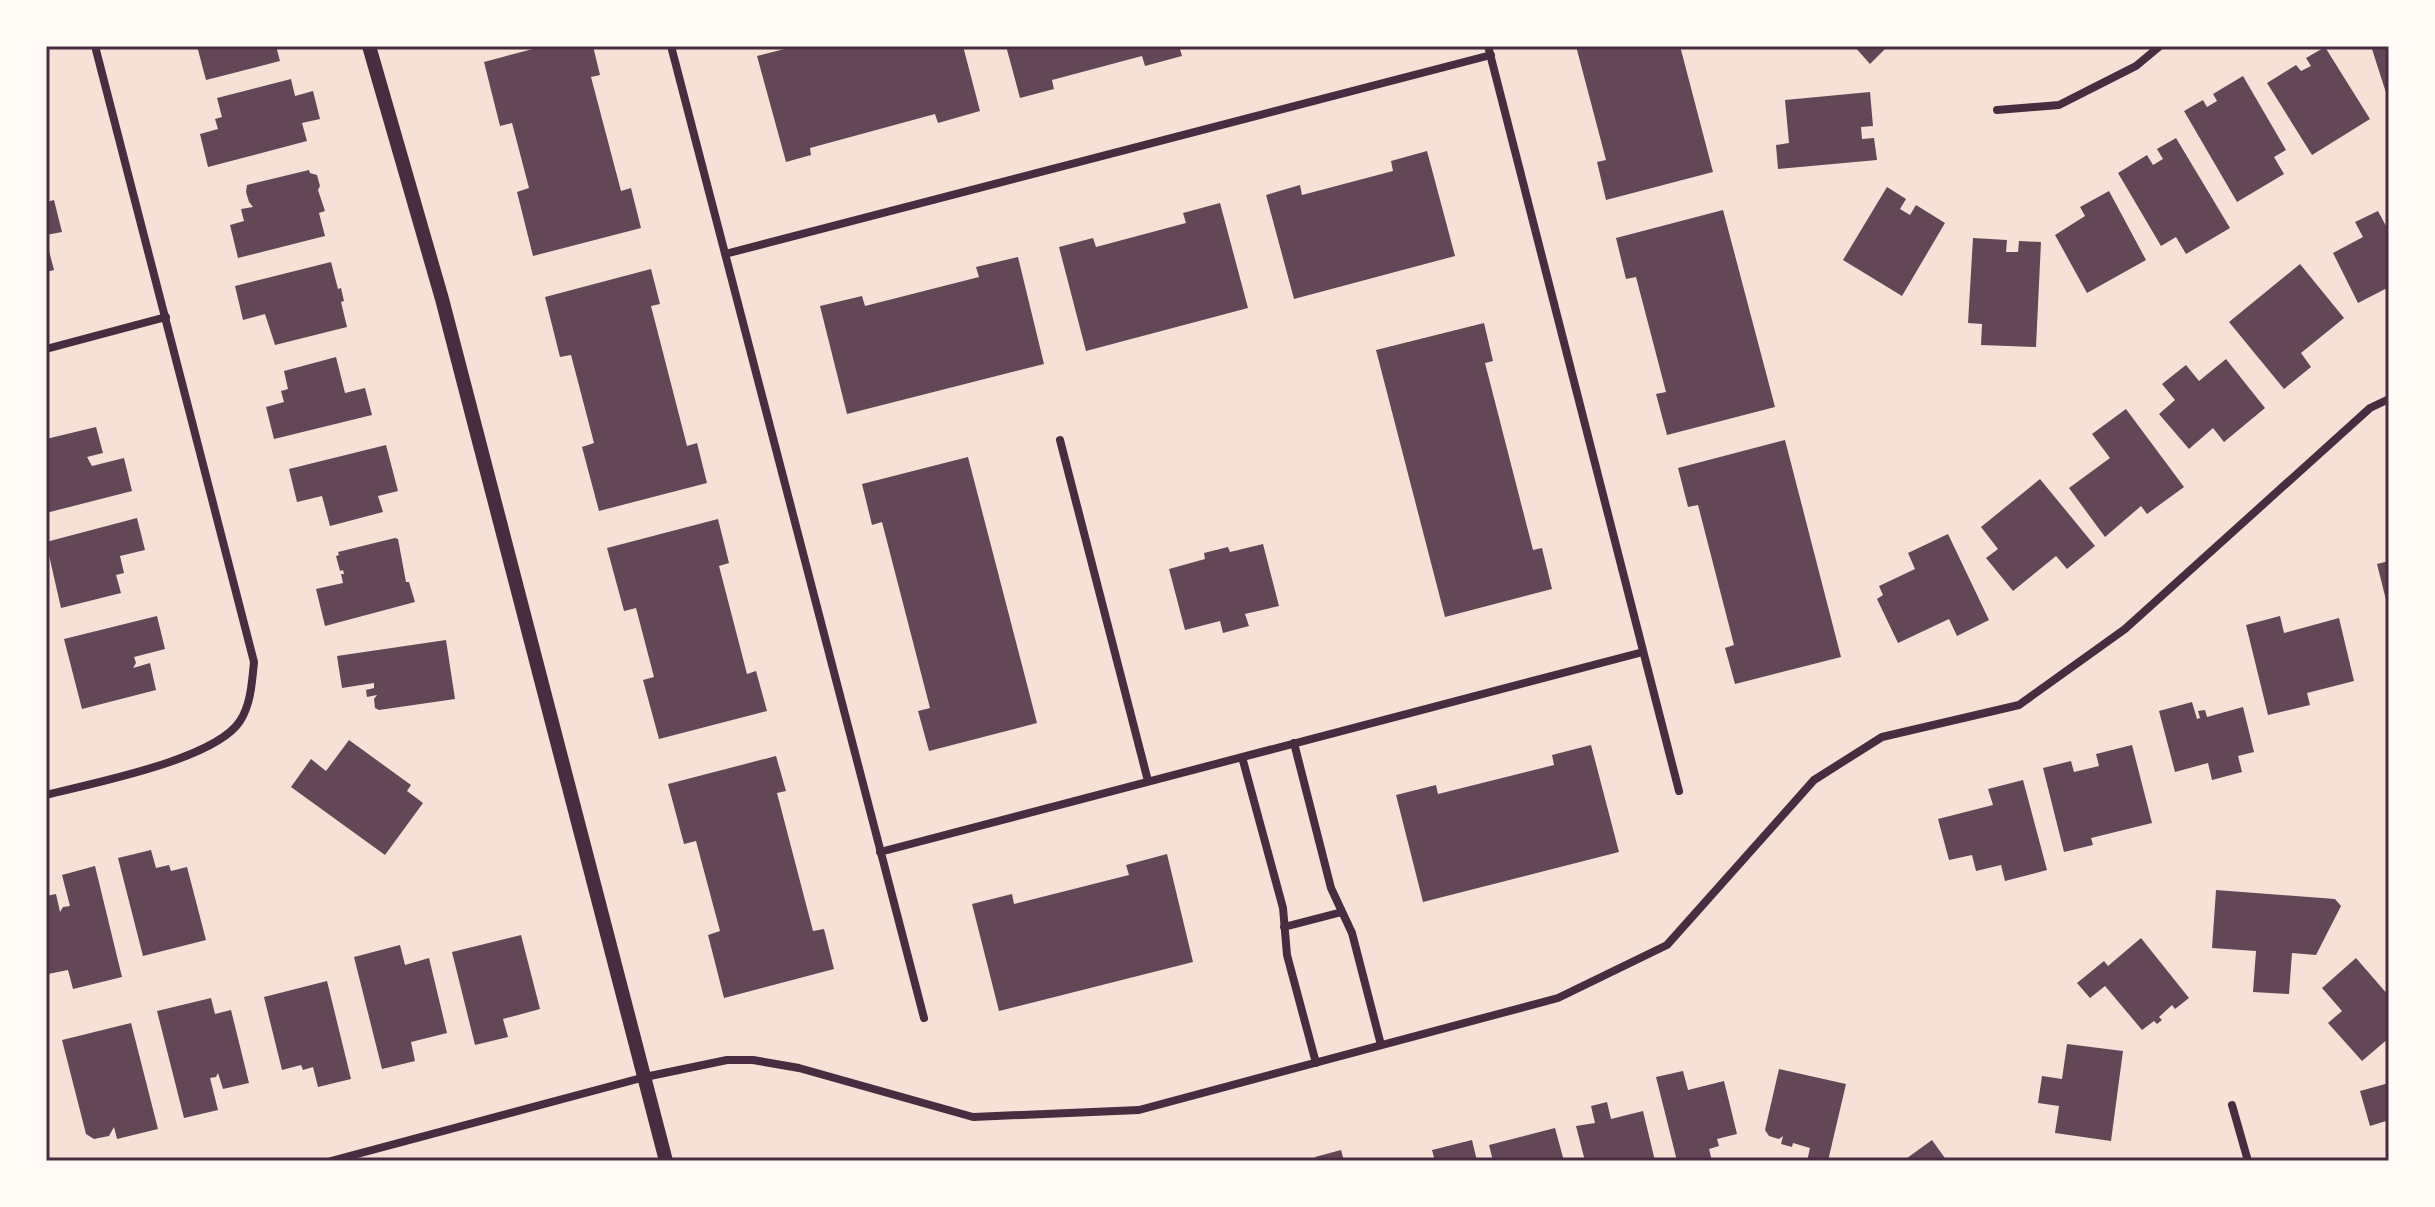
<svg xmlns="http://www.w3.org/2000/svg" width="2435" height="1207" font-family="Montserrat,sans-serif">
<style>
.building{fill:#644757}
.lines{fill:none;stroke-linecap:round;stroke-linejoin:round}
.minor{stroke:#4a2c40;stroke-width:8}
.tertiary{stroke:#4a2c40;stroke-width:14}
.neatline{fill:none;stroke:#4a2c40;stroke-width:3}
</style>
<rect width="100%" height="100%" fill="#f7e1d7"/>
<path class="building" d="M197,46H276L280,61L206,80Z
M544,46H593L600,75L591,77L621,191L631,188L641,228L533,256L517,192L529,188L512,123L500,126L484,62Z
M796,46H963L980,111L938,123L935,114L810,148L811,155L786,162L757,56Z
M1006,46H1179L1182,56L1145,66L1142,56L1052,80L1054,89L1020,98Z
M1576,46H1680L1713,172L1606,200L1597,162L1606,160Z
M1854,46H1884L1886,48L1870,64Z
M2371,46H2389V99H2388Z
M2325,47L2370,119L2312,155L2267,83L2296,65L2301,71L2311,66L2306,58Z
M2243,76L2286,150L2274,157L2284,174L2237,202L2184,111L2203,100L2207,107L2217,101L2213,94Z
M291,79L295,96L313,91L320,119L302,123L307,141L208,167L200,134L218,129L215,119L222,117L217,98Z
M1870,92L1873,126L1861,127L1862,139L1874,138L1877,160L1778,169L1776,145L1789,143L1785,100Z
M2176,138L2230,228L2186,254L2176,237L2161,246L2118,173L2147,155L2153,165L2163,159L2157,149Z
M1427,151L1455,256L1294,299L1266,195L1300,185L1302,195L1393,171L1391,161Z
M309,170L310,173L317,175L320,186L318,190L325,211L319,213L325,236L238,258L230,225L244,221L241,209L253,207L249,202L246,192L247,185Z
M1887,187L1906,199L1900,209L1910,215L1916,205L1945,223L1902,296L1843,260Z
M2109,191L2146,260L2087,293L2055,235L2085,216L2080,207Z
M54,200L62,232L46,235V202Z
M1220,203L1248,308L1086,351L1059,247L1093,238L1096,247L1186,223L1183,213Z
M1723,210L1775,407L1667,435L1656,394L1666,392L1636,277L1626,279L1616,238Z
M2378,211L2386,226L2389,224V287L2358,303L2333,253L2363,237L2355,222Z
M1973,238L2007,240L2006,252H2018L2019,241L2041,242L2036,347L1981,345L1982,324L1968,323Z
M46,251H49L54,270L46,272Z
M1018,257L1044,364L847,414L820,306L862,296L865,306L979,277L976,267Z
M331,262L338,289L341,288L344,301L341,302L347,327L275,345L265,314L243,320L235,286Z
M2300,264L2344,318L2301,353L2311,367L2284,389L2229,322Z
M651,269L660,304L651,306L687,446L697,443L707,483L599,511L582,447L594,443L571,355L560,357L545,297Z
M1484,323L1493,361L1485,363L1533,550L1542,548L1552,589L1445,617L1376,350Z
M336,357L345,393L365,388L372,415L274,439L266,407L284,402L281,391L288,389L284,371Z
M2226,359L2265,408L2224,442L2213,428L2189,449L2159,414L2175,400L2162,384L2186,365L2199,381Z
M2126,409L2184,487L2147,514L2141,506L2105,537L2069,488L2110,458L2092,434Z
M96,427L103,453L87,457L92,466L124,458L132,491L46,513V439Z
M1785,440L1841,657L1735,684L1725,648L1734,645L1698,505L1688,507L1678,468Z
M386,445L398,491L378,496L383,512L330,526L322,496L297,502L289,469Z
M968,457L1037,723L929,751L918,711L930,708L882,522L872,525L862,484Z
M2040,479L2095,546L2067,569L2056,556L2013,591L1986,558L1998,549L1981,527Z
M137,518L145,550L120,556L124,573L116,575L121,593L61,608L46,542Z
M718,519L729,563L719,566L747,674L756,671L767,711L659,739L643,680L654,677L636,608L624,611L607,548Z
M1948,534L1989,620L1957,636L1949,619L1898,643L1877,599L1883,595L1879,586L1915,569L1908,553Z
M395,538L398,539L406,582H409L415,602L325,626L316,589L343,583L341,574H344L343,570L340,571L336,556L339,555L338,552Z
M1263,544L1279,606L1245,614L1249,626L1223,633L1220,621L1185,630L1169,569L1205,559L1204,553L1228,547L1230,552Z
M2389,561V608H2388L2377,564Z
M157,616L165,649L134,657L136,663L133,668L150,663L156,690L82,709L64,639Z
M2280,616L2284,633L2339,618L2354,681L2307,693L2310,705L2268,715L2246,625Z
M446,640L455,699L379,710L375,708L374,699L377,695L367,697L366,690L374,688V683L342,688L337,656Z
M2192,702L2197,719L2200,718L2198,711L2205,710L2207,717L2243,707L2254,752L2238,756L2242,772L2212,780L2208,763L2175,772L2159,711Z
M349,740L411,785L407,791L423,803L385,855L291,787L311,759L326,771Z
M1591,745L1619,852L1423,902L1396,795L1436,785L1438,794L1554,765L1552,755Z
M2132,745L2152,823L2091,838L2093,845L2064,852L2043,768L2071,761L2074,772L2099,766L2096,754Z
M776,756L786,791L777,793L813,931L824,929L834,969L724,998L708,935L720,931L696,841L684,844L668,784Z
M2023,780L2047,870L2005,881L2001,865L1976,871L1972,855L1949,860L1938,819L1993,805L1988,789Z
M151,850L156,868L169,865L171,871L187,867L206,940L143,956L118,858Z
M1167,854L1193,962L999,1011L972,904L1012,894L1014,904L1129,875L1126,865Z
M95,866L122,977L73,989L68,970L48,974L46,965V896L56,894L60,912L63,907L70,906L62,875Z
M2216,890L2335,899L2341,906L2316,955L2292,953L2289,994L2253,992L2256,951L2212,948Z
M521,935L540,1009L503,1019L508,1037L475,1045L452,952Z
M2141,938L2189,998L2175,1009L2172,1005L2159,1017L2162,1020L2157,1024L2154,1021L2142,1030L2105,986L2090,998L2077,983L2104,961L2108,966Z
M400,945L405,965L429,958L447,1033L411,1042L415,1061L382,1069L354,957Z
M2356,958L2389,996V1038L2362,1061L2328,1023L2342,1011L2322,988Z
M327,981L351,1079L318,1087L313,1067L303,1070L301,1065L282,1070L264,997Z
M211,998L215,1014L231,1010L249,1083L223,1089L218,1073L216,1077L210,1078L218,1110L184,1118L157,1011Z
M131,1023L158,1129L117,1139L114,1127L109,1136L94,1139L86,1134L62,1040Z
M2067,1044L2123,1051L2111,1141L2055,1133L2059,1106L2038,1103L2042,1076L2062,1079Z
M1779,1069L1846,1084L1828,1161H1807L1810,1148L1793,1143L1792,1147L1781,1144L1783,1136L1779,1139L1769,1136L1765,1130Z
M1683,1071L1688,1090L1724,1081L1737,1134L1717,1139L1719,1146L1709,1149L1712,1161H1677L1656,1077Z
M2389,1083V1128L2386,1121L2370,1126L2360,1091Z
M1607,1102L1611,1119L1643,1111L1655,1161H1585L1576,1126L1595,1123L1591,1106Z
M1555,1128L1564,1161H1493L1489,1145Z
M1472,1140L1477,1161H1435L1432,1150Z
M1932,1140L1947,1161H1903Z
M1341,1150L1344,1161H1316L1315,1157Z"/>
<g class="lines">
<path class="minor" d="M671,46L924,1018
M1488,46L1679,791
M1997,110L2059,105L2136,66L2160,46
M725,254L1491,55
M46,349L166,317
M1060,440L1148,781
M1294,743L1331,888L1352,933L1381,1045
M1242,757L1283,908L1287,955L1316,1063
M46,795C92,783 215,760 240,721C251,704 252,682 254,662L95,46
M880,852L1643,652
M1284,927L1342,912
M2232,1105L2248,1161
M331,1161L645,1077L727,1060H753L799,1068L973,1117L1139,1110L1558,998L1667,945L1814,780L1882,737L2019,705L2125,629L2370,408L2389,399"/>
<path class="tertiary" d="M369,46L442,299L666,1161"/>
</g>
<rect width="2435" height="1207" fill="none" stroke="#fffaf5" stroke-width="96"/>
<rect x="48" y="48" width="2339" height="1111" class="neatline"/>
</svg>
